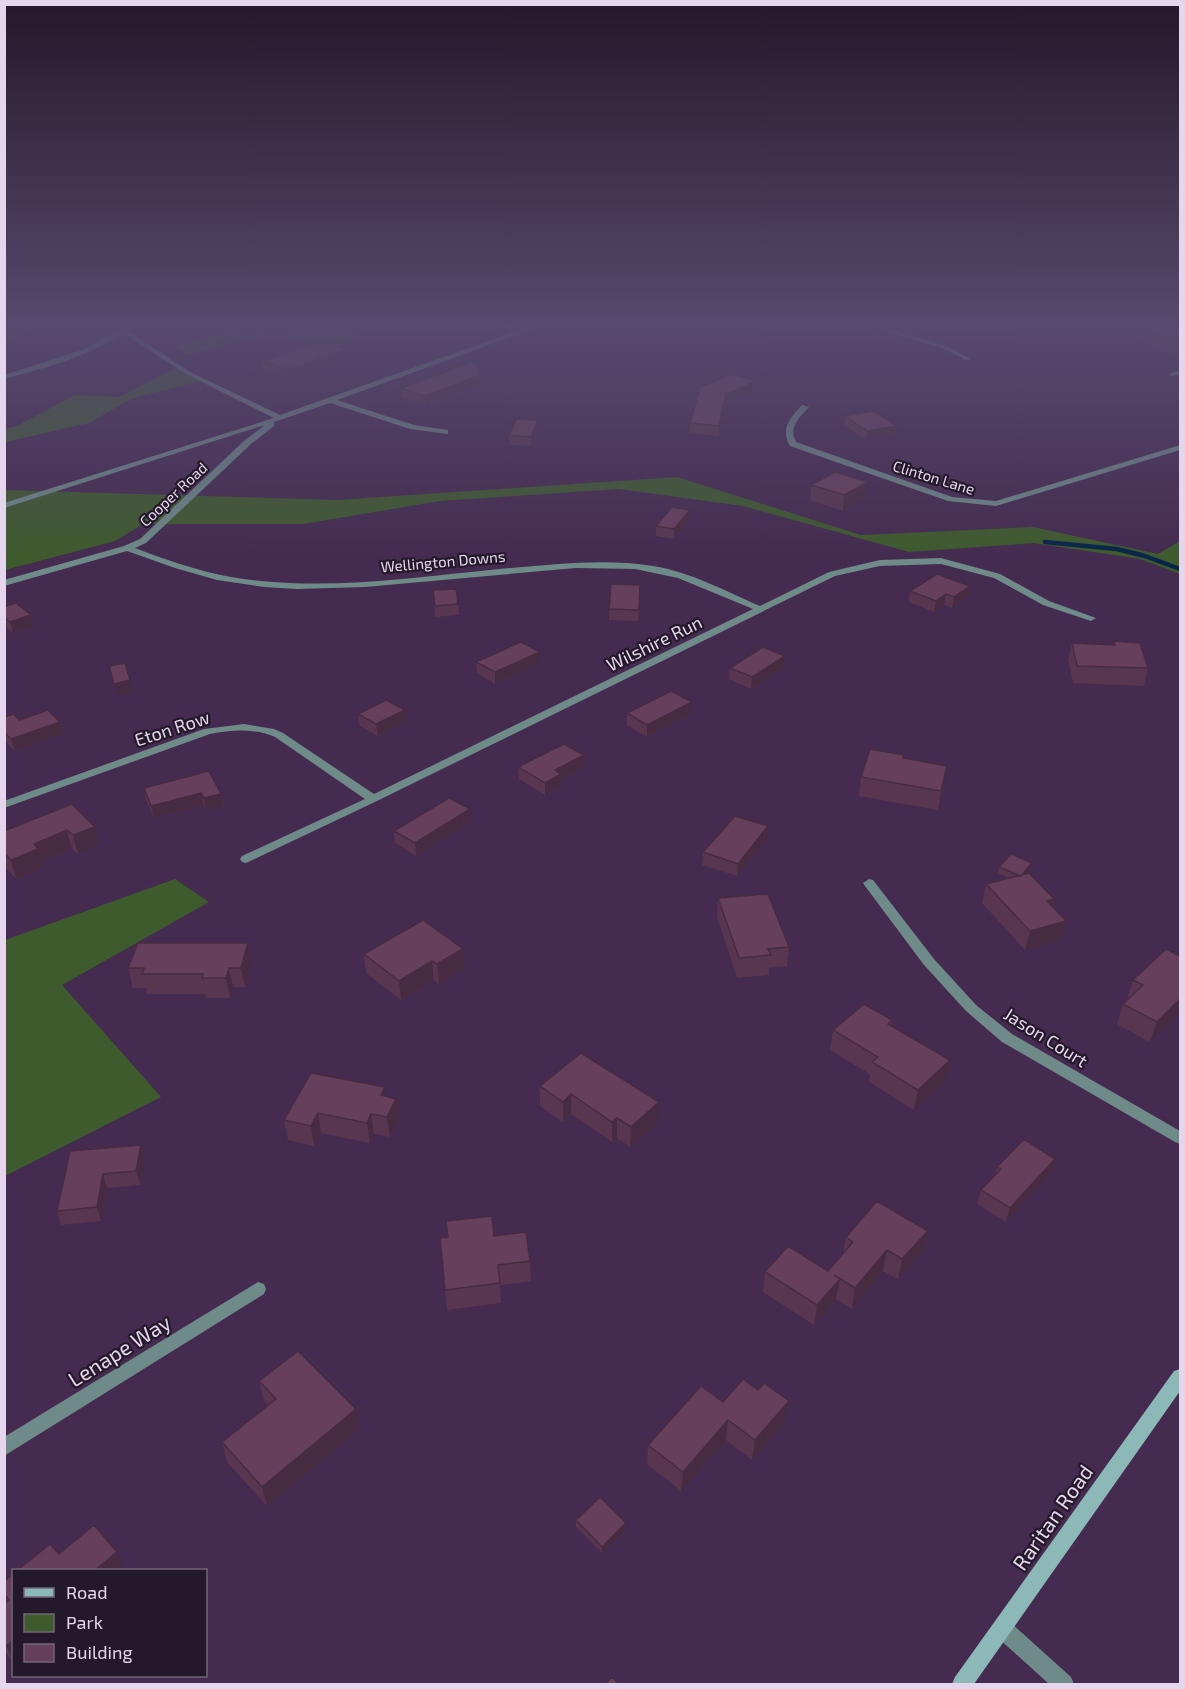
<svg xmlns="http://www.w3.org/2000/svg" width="1185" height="1689" font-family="'Exo 2',sans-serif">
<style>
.green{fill:#3e5b2d}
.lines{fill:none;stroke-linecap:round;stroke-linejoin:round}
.stream{stroke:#06254a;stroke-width:4.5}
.lane{fill:#6e8a89;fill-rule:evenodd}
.street{fill:#6e8a89;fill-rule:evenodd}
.secondary{fill:#8cb8b7;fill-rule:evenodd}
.wall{fill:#583650}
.shaded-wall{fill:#472c41}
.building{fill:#663f5d;stroke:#472c41;stroke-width:1.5}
.labels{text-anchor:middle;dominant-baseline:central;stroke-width:4.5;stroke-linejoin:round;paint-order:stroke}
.far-street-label{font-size:15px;fill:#e6d6ed;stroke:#24192a}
.street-label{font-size:18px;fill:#e6d6ed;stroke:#24192a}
.near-street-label{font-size:21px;fill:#e6d6ed;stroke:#24192a}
</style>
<rect width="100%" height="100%" fill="#442b4f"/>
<path class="green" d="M5,324H50L5,340Z
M255,324H347L361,329C320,365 318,337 276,334C260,333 205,350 186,355L177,346Z
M180,366L202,381L133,398L89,423L5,442L4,429L17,426L75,395L119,397Z
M677,477L861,535L1033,527L1158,554L1180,541V574L1140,559L1034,543L909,552L743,506L619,489L440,501L303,524H143L115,541L5,570V490L338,500Z
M175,879L209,902L62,985L161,1097L5,1176V940Z"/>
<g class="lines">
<path class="stream" d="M1045,542L1117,549L1145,556L1180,569"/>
<path class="lane" d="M1180,370V374L1172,376L1169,374Z"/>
<path class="street" d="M128,324H136L128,331L190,372L280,415L537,324H547L337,400L414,425L448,430V434L410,429L330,403L274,422V426L251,444L146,543L135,548C166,560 198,571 231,577C319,592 410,578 499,569C550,565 602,558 653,566C691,572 725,591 760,606L829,572L880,560L941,558L1000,574L1049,601L1096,618L1091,621L1043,605L994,578L941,564L880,566L835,576L377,801L246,863L242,862L240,859L242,856L365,799L275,737C254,728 232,730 210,734L4,808V801L204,729L244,724L274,729L283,733L374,794L753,609L678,578L635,569L576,568L365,587L297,589L264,587L217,580L175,568L127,551L4,586V580L124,546L140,539L245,440L265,425L4,508V503L274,418L186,374L123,333C88,357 45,368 4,379V375L85,349Z
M861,324H872L944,345L971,359L966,360L940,347Z
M802,405L809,407C799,418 788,427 796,442L952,497L996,501L1177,446H1180V450L996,506L948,501L790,446C780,429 790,418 802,405Z
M869,879L873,880L934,959L976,1005L1012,1034L1180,1131V1144L1175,1142L1002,1042L966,1011L924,965L865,886L863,883Z
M258,1282L264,1284L266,1289L264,1294L4,1456V1437Z
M1003,1619L1010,1622L1071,1677L1074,1684H1049L996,1636L993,1629L996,1622Z"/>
<path class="secondary" d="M1180,1369V1391L974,1684H952L955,1677L1174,1371Z"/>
</g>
<path class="wall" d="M1180,324V357L1138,341L1141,328Z
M348,357L289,378L263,369L262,361Z
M480,375L481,384L425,405L402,397L401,388Z
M757,381L756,390L725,403L719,436L690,433V423Z
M845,416L895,435L866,440L844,425Z
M538,430L531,446L509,445V435Z
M811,485L866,497L843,511L810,500Z
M690,520L674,539L656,536V526Z
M640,585L638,621L609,620V609Z
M970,586L968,596L952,608L944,605L934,612L909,602L910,591Z
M433,590L458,604L459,615L435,617Z
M4,607L31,615L34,626L13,633L4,626Z
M1114,641L1148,668L1144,686L1073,683L1068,660L1072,643L1113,645Z
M476,662L540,663L495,684L477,673Z
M730,668H784L751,689L729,679Z
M627,713L691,714L647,737L627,725Z
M358,714L406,722L378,736L360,726Z
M4,717L19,720L60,722L63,734L15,751L4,740Z
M584,755V767L562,779V786L545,795L519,779L518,767Z
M861,777L944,784L938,810L859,796Z
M144,788L221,794L224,806L206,811L204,805L154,818L146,800Z
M72,804L99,845L78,854L72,849L42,861L44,867L16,879L4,866V831Z
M471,822L416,856L395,843L394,831Z
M768,826L767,839L737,876L702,865L703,852Z
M999,867L1031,869L1027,874L1052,907L1061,941L1025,950L982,903L986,884L1009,878L998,873Z
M718,898L789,947L787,966L769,968V975L737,978L717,917Z
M423,920L465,968L439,984L434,980L401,1000L366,973L364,954Z
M248,943L252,963L245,987H233L230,998H206L205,994H147L146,988H133L128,968Z
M1180,956L1150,1042L1117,1024L1123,1004L1128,1000L1127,999L1133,980Z
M892,1020V1026L950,1060L946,1080L914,1110L869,1082L870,1074L830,1050L833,1030Z
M581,1053L658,1122L630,1147L617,1138L612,1142L571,1114L563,1122L540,1106V1086Z
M386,1096L396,1099L399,1119L390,1137L374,1134L370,1143L321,1133L314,1146L288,1140L284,1120Z
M141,1145L144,1159L140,1185L107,1188L101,1221L61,1225L57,1211Z
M997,1167L1051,1172L1006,1222L977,1204L981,1190L995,1175Z
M494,1236L530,1261L531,1281L500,1285L501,1303L447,1310L440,1238Z
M846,1237L923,1251L898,1279L883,1271L852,1309L836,1299L814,1325L763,1292L765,1272L828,1271L843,1253Z
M259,1381L359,1429L267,1506L227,1462L222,1442L268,1405L264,1401Z
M723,1402L786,1421L752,1460L726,1440L681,1491L647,1464L648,1445Z
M576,1520L626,1523V1530L602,1553L576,1527Z
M14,1574V1663L4,1651V1604L7,1602L4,1598V1581Z"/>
<path class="shaded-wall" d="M347,349L348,357L289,378L288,370Z
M480,375L481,384L425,405V396Z
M757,381L756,390L725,403L719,436V426L726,394Z
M538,420V430L531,446V437Z
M897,426L895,435L866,440L867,431Z
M868,482L866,497L843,511L844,495Z
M690,510V520L674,539V529Z
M970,586L968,596L952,608L954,597Z
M946,594L944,605L934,612L936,601Z
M31,615L34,626L13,633L10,622Z
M540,652V663L495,684V672Z
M785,656L784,668L751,689L752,677Z
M130,680L132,692L117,695L114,684Z
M692,702L691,714L647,737V725Z
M405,710L406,722L378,736L376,724Z
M60,722L63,734L15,751L11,739Z
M584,755V767L562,779V786L545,795V783L555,770Z
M947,766L944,784L938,810L941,791Z
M201,793L204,805L154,818L151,806Z
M221,794L224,806L206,811L204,798Z
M470,809L471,822L416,856L415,843Z
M768,826L767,839L737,876L738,864Z
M95,827L99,845L78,854L73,835Z
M67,830L72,849L42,861L44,867L16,879L11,860L34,844Z
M1032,863L1031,869L1019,882L1021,876Z
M1054,899L1049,918L1047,901Z
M1066,921L1061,941L1025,950L1030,931Z
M248,943L252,963L245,987L241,968Z
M463,949L465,968L439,984L437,964Z
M432,961L434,980L401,1000L399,981Z
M229,968L233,987L230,998L226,978Z
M1180,999V1012L1150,1042L1157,1022Z
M950,1060L946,1080L914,1110L918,1090Z
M385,1087L387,1107L381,1095Z
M571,1094V1114L563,1122V1102Z
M396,1099L399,1119L390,1137L387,1117Z
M659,1102L658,1122L630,1147L631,1127Z
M318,1113L321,1133L314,1146L311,1126Z
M371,1114L374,1134L370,1143L367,1123Z
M617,1118V1138L612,1142V1122Z
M141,1145L144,1159L140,1185L136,1171Z
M1055,1159L1051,1172L1006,1222L1010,1208Z
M103,1174L107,1188L101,1221L97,1207Z
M928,1231L923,1251L898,1279L902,1259Z
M887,1250L883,1271L852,1309L855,1288Z
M840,1279L836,1299L814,1325L817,1305Z
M789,1401L786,1421L752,1460L755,1440Z
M356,1409L359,1429L267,1506L262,1487Z
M728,1420L726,1440L681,1491L683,1472Z
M626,1523V1530L602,1553V1547Z
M117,1552L124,1570H95Z
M14,1640V1662L6,1646Z"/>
<path class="building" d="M1159,324H1180V343L1141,328Z
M323,341L347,349L288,370L262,361Z
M475,361L480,375L425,396L401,388Z
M732,374L757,381L726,394L719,426L690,423L700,387Z
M874,411L897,426L867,431L845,416Z
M517,419L538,420L531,437L509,435Z
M835,472L868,482L844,495L811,485Z
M672,507L690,510L674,529L656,526Z
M937,574L970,586L954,597L946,594L936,601L910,591Z
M611,584L640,585L639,610L609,609Z
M456,589L458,604L435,606L433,590Z
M16,603L31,615L10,622L4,617V607Z
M1114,641L1140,643L1148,668L1077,666L1072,643L1115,645Z
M521,642L540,652L495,672L476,662Z
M763,647L785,656L752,677L730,668Z
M125,663L130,680L114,684L109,666Z
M671,691L692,702L647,725L627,713Z
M386,700L405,710L376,724L358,714Z
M48,710L60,722L11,739L4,732V717L14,714L19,720Z
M564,744L584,755L555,770L561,774L545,783L518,767Z
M870,749L904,755L903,758L947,766L941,791L861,777Z
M209,771L221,794L204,798L201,793L151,806L144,788Z
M449,798L470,809L415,843L394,831Z
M72,804L95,827L73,835L67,830L34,844L38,849L11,860L4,853V831Z
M735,816L768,826L738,864L703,852Z
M1011,854L1032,863L1021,876L999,867Z
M1029,873L1054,899L1047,901L1066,921L1030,931L986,884Z
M768,894L789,947L768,949L771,955L739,958L718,898Z
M423,920L463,949L437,964L432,961L399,981L364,954Z
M138,943H248L241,968H229L226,978H202L203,974H142L144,968H128Z
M1166,949L1180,956V999L1157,1022L1123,1004L1143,985L1133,980Z
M864,1004L892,1020L888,1024L950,1060L918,1090L872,1062L878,1057L833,1030Z
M581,1053L659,1102L631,1127L617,1118L612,1122L571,1094L563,1102L540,1086Z
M311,1073L385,1087L381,1095L396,1099L387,1117L371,1114L367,1123L318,1113L311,1126L284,1120Z
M1024,1139L1055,1159L1010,1208L981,1190L1001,1169L997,1167Z
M141,1145L136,1171L103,1174L97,1207L57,1211L70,1151Z
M877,1201L928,1231L902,1259L887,1250L855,1288L834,1275L840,1279L817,1305L765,1272L788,1246L828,1271L853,1242L846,1237Z
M492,1216L494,1236L526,1232L530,1261L498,1265L500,1283L445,1290L440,1238L448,1237L446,1221Z
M298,1351L356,1409L262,1487L222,1442L276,1399L259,1381Z
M743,1379L758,1390L764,1383L789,1401L755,1440L728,1420L683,1472L648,1445L701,1386L723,1402Z
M600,1497L626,1523L602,1547L576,1520Z
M94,1525L117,1552L95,1570H18L50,1544L59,1554Z
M14,1574V1640L6,1646L4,1645V1604L9,1600L4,1594V1581Z
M612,1677L619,1684H605Z"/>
<linearGradient id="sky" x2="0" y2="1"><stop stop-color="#25182b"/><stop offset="0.58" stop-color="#564a6e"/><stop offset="1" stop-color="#564a6e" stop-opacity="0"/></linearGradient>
<rect width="1185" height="561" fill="url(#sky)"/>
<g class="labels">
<g class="far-street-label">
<text transform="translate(934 477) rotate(17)">Clinton Lane</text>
<text transform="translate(173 494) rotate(-43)">Cooper Road</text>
<text transform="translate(443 561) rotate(-5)">Wellington Downs</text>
</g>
<g class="street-label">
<text transform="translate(654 643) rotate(-26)">Wilshire Run</text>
<text transform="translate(172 728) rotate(-18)">Eton Row</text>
<text transform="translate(1046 1037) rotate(32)">Jason Court</text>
</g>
<g class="near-street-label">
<text transform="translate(119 1350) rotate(-32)">Lenape Way</text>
<text transform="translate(1052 1517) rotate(-55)">Raritan Road</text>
</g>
</g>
<rect width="1185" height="1689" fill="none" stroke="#e6d6ed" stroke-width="12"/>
<rect x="12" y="1569" width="195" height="108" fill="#24192a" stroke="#726578" stroke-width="1.5"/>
<rect x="24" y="1588" width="30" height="9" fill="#8cb8b7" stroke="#726578" stroke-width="1.5"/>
<text x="66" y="1599" font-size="18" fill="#e6d6ed">Road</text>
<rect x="24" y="1614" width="30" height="18" fill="#3e5b2d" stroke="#726578" stroke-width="1.5"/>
<text x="66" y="1629" font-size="18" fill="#e6d6ed">Park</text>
<rect x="24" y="1644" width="30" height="18" fill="#663f5d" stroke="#726578" stroke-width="1.5"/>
<text x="66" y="1659" font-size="18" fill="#e6d6ed">Building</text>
</svg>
